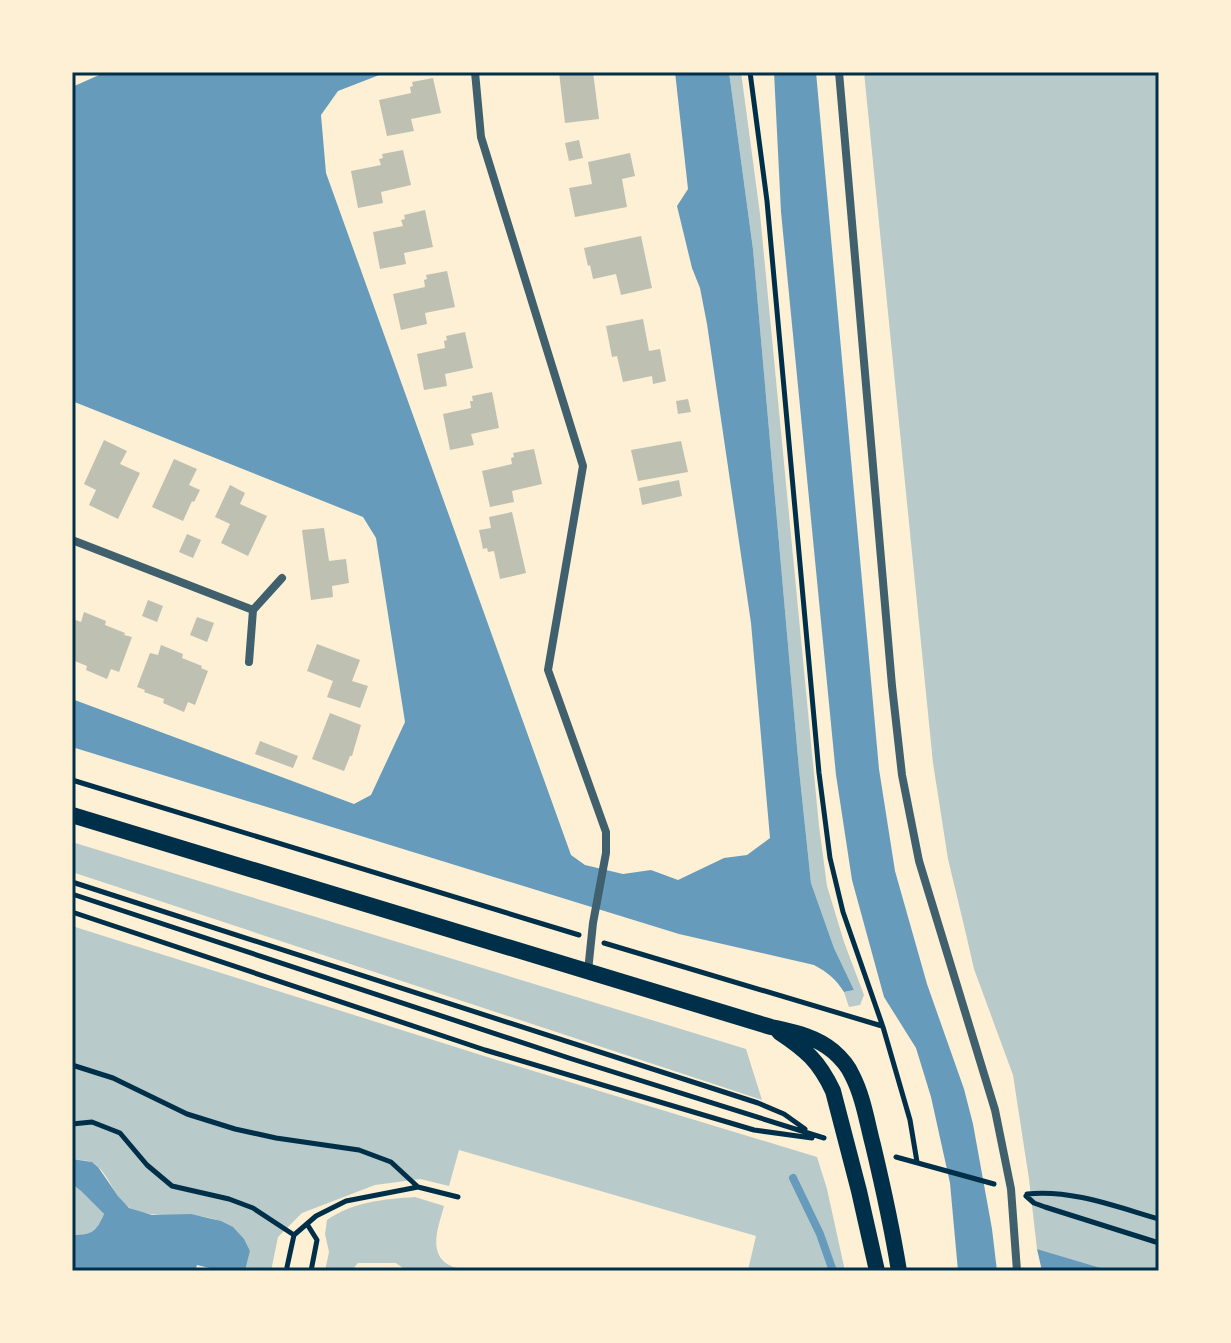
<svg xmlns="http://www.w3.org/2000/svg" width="1231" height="1343" font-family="'Fira Sans Condensed',sans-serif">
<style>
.green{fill:#b9caca}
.water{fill:#669bbc}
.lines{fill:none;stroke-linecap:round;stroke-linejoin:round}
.stream{stroke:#669bbc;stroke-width:8}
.building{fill:#bec0b2}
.path{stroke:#003049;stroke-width:5}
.minor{stroke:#3f606c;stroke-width:8}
.secondary{stroke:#003049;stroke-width:16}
.neatline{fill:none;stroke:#003049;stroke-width:3}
</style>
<rect width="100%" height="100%" fill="#fdf0d5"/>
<path class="green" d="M729,72H741L760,214L819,826L827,886L844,942L864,995L860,1005L849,1007L844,992L854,990L834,948L811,883L799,769L753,249Z
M864,72H1159V1271H1111L1037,1249L1029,1179L1013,1075L974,969L966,934L948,859L933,763Z
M72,842L746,1049L762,1100L72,872Z
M72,926L484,1056L817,1157L827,1189L845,1271L748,1270L756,1236L459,1150L449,1186L420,1179L375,1185L302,1213L278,1237L271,1271H245L250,1251C241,1242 230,1225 219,1221C190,1209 158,1221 132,1209C114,1200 108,1169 91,1162C86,1160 77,1160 72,1159Z
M72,1184L81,1191L104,1214C96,1232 92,1235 72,1235Z
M415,1197L444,1206C439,1225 427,1253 449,1265C454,1268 462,1269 468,1271H407L396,1263H358L351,1271H325L329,1252L325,1234L327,1220C353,1202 384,1199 415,1197Z"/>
<path class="water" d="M106,72H387L338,91L321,115L326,173L571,855L585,865L623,874L651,870L678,880L724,858L747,855L770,838L751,623L707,324L700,288L692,268L677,206L688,189L675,72H729L753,249L799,769L811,883L834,948L854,990L844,992C836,979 827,972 814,965L679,934L72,747V699L354,804L371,795L405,722L376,538L363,517L72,401V87Z
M774,72H816L879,769L895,871L927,984L964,1089L973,1124L992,1229L997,1271H958L950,1183L931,1097L916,1048L884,997L852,880L836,775L781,212Z
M72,1159L92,1162L98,1167L118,1196L129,1208L152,1215L191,1214L221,1221L233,1227L244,1239L250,1251L245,1271H222L197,1265L195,1271H72V1235C92,1235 96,1232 104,1214L81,1191L72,1184Z
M1037,1249L1111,1271H1042Z"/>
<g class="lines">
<path class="stream" d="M793,1178L820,1234L833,1271"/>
</g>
<path class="building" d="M559,72H593L599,119L565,123Z
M433,78L441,113L411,119L414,131L387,136L379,100L411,93L410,87L413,86L412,82Z
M579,140L583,158L569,161L565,143Z
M403,150L411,185L381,192L383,203L358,208L351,171L381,165L379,159L383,158L382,154Z
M630,153L635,176L622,179L627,207L575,217L569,188L592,184L588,162Z
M425,210L433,247L404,253L406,264L380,269L373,232L403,226L401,220L405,219L404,215Z
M641,236L652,288L621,295L616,274L593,279L590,265L588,266L584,248Z
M447,271L455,307L425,313L427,324L401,330L393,294L425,287L424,280L427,279L426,275Z
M643,319L649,351L660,349L666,381L653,384L652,376L623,382L617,356L612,357L606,326Z
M465,332L473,368L445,374L447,386L424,390L417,354L445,348L444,341L447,340L446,336Z
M492,392L499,428L471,434L474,445L450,450L443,414L471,408L470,401H473L472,396Z
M688,399L691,412L678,414L676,401Z
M104,440L127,451L120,464L140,473L118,519L89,505L96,490L84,484Z
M681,441L688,472L638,481L631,450Z
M534,449L542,484L512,491L514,502L490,507L482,471L512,464L511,458L514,457L513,453Z
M174,459L197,469L189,485L200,490L194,502L192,501L183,521L152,507Z
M679,480L682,496L642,505L639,488Z
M230,485L245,493L240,504L267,516L248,556L221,543L230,524L215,517Z
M512,512L526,573L500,579L494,551L488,552L487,548L483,549L479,530L491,528L489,517Z
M324,528L329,561L346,559L349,583L332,586L333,597L311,600L302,530Z
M187,534L201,540L193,558L179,552Z
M148,600L163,606L157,622L142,616Z
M84,612L106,621L105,625L125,633L124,635L132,637L119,672L111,669L107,679L86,670L87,666L72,660V623L73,619L81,622Z
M197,617L214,623L207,642L190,635Z
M317,644L360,660L352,681L368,686L360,708L327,697L333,681L307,671Z
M161,645L183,654L182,658L202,666L201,668L208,671L195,705L188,702L184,712L163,703L164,699L144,692L145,690L137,687L150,653L158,655Z
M330,713L361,725L352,756H350L344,771L312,759Z
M260,741L298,756L293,768L255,754Z"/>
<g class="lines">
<path class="path" d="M750,72L767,201L819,773L830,858L843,912L883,1027L910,1120L917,1162
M72,780L579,935
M72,882L758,1103L784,1114L805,1129
M72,894L572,1059L824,1138
M72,912L485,1050L754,1130L812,1138
M604,943L882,1026
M72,1065L113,1078L187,1114L235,1129L276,1138L359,1150L391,1162L418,1187
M72,1124L92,1122L120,1133L147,1165L172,1186L229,1199L253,1208L294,1235
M896,1157L994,1184
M1027,1194C1071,1189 1117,1207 1159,1219
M1026,1196L1034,1203L1045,1207L1159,1243
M307,1224L317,1240L311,1271
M288,1271L287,1267L294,1235L316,1216L346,1201L418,1187L458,1197"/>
<path class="minor" d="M475,72L481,137L583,466L548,670L606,832V853L593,923L588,971
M839,72L892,686L902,775L919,861L995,1110L1011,1189L1017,1271
M72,540L253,610
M249,662L253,610L282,578"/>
<path class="secondary" d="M72,815L771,1027C793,1032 815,1036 833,1051C840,1057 848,1066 852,1075C863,1096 867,1122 873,1145C883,1187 892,1228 899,1271
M779,1032C806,1050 819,1061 833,1091L859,1191L877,1271"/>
</g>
<rect width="1231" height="1343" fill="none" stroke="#fdf0d5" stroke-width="148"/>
<rect x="74" y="74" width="1083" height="1195" class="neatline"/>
</svg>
